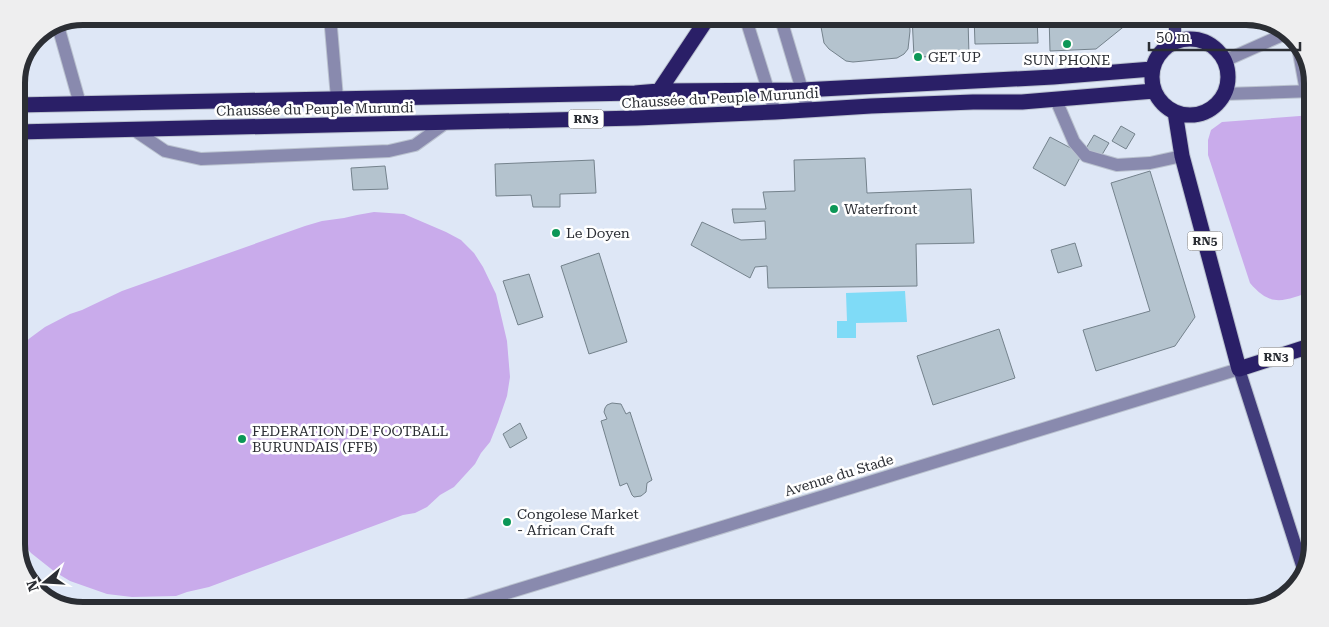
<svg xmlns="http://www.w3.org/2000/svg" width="1329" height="627" font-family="'Roboto Serif',serif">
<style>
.green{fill:#c9abeb}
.water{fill:#7fdbf7}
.building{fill:#b4c3ce;stroke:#74828c}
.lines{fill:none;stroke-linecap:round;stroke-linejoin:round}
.minor-casing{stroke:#bac2cf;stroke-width:14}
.major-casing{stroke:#bac2cf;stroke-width:14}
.highway-casing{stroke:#bac2cf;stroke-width:17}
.minor{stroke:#898aae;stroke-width:12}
.major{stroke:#413c7b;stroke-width:12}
.highway{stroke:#2a1f67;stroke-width:15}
.poi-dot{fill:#0c9757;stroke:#fff;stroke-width:2}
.labels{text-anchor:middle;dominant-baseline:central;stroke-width:5;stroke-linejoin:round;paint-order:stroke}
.shield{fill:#fff;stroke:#6b6d71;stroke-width:1}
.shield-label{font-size:12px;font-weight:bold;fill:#2b2e34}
.poi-label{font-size:14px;fill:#2b2e34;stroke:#fff;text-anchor:start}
.street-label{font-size:14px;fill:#2b2e34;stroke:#fff}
.rim{fill:none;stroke:#2b2e34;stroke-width:6}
</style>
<rect width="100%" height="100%" fill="#dee7f6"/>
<path class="green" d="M1313,115V291C1285,300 1272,309 1250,283L1208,155V140L1211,130L1222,122Z
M374,212L404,214L446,232L461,240L474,253L483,267L496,294L507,341L510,377L507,396L498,422L490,442L481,453L475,464L454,487L440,495L427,507L415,513L403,515L209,587L187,592L176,596L132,597L107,594L70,581L55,572L31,553L16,535V351L30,338L45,327L70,314L82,310L122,291L305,226L322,221L344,218L357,215Z"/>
<path class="water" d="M905,291L907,322L856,323V338H837V321H847L846,293Z"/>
<path class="building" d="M595,16H610L605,23Z
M622,16H646L637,27Z
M819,16H909L910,31L908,49L904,54L897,58L853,62L846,61L829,49L824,43Z
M912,16H962V19H968L969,56L914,57Z
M974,16H1037L1038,43L975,44Z
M1049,16H1133L1132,20L1096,49L1050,51Z
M1121,126L1135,134L1126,149L1112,141Z
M1094,135L1109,143L1100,158L1085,150Z
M1050,137L1082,154L1065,186L1033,168Z
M865,158L867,193L971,189L974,243L916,244L917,286L768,288L767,266L755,267L750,278L691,245L702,222L741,240L766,239L765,221L734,223L732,209H766L763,192L795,191L794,160Z
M594,160L596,193L560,194V207H533L531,195L496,196L495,164Z
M385,166L388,189L353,190L351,168Z
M1150,171L1195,317L1175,346L1096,371L1083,330L1150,311L1111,183Z
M1075,243L1082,266L1058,273L1051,250Z
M599,253L627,342L589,354L561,266Z
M529,274L543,317L518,325L503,281Z
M999,329L1015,378L933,405L917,356Z
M612,403L621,404L626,414L630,412L652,480L647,483L646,492L641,496L634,497L632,495L627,483L620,486L601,421L607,419L604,412L605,408L607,405Z
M520,423L527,438L510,448L503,434Z"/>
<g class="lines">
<g class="minor-casing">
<path id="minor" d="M330,16L337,98
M745,16L775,112
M780,16L808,110
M58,26L80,104
M1297,42L1306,91
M1224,61L1287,33
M1224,94L1313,91
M1056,100L1074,142L1086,156L1117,165L1150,163L1182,156
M134,130L165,151L201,159L389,151L415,145L447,122
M448,611L1239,369"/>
</g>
<g class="major-casing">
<path id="major" d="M1175,16V41
M1239,369L1305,575"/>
</g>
<g class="highway-casing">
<path id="highway" d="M1152 77a38 38 0 1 1 76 0a38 38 0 1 1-76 0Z
M659,91L705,22L707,16
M16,105L635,93L659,91L802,90L1053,77L1152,69
M1175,112L1182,156L1239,369L1313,345
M16,132L637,118L775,112L871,106L973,102H1022L1154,91"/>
</g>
<use href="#minor" class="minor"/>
<use href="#major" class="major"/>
<use href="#highway" class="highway"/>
</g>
<g class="poi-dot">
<circle cx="1067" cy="44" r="5"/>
<circle cx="918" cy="57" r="5"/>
<circle cx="834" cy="209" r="5"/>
<circle cx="556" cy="233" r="5"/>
<circle cx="242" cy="439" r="5"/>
<circle cx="507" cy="522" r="5"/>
</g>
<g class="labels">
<g class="shield">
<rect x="568.5" y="109.5" width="35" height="19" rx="4"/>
<rect x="1187.5" y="231.5" width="35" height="19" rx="4"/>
<rect x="1258.5" y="347.5" width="35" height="19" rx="4"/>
</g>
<g class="shield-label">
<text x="586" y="119">RN3</text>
<text x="1205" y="241">RN5</text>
<text x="1276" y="357">RN3</text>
</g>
<g class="poi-label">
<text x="928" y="57">GET UP</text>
<text x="1067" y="60" text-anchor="middle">SUN PHONE</text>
<text x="844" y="209">Waterfront</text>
<text x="566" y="233">Le Doyen</text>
<text x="252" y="431">FEDERATION DE FOOTBALL<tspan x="252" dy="16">BURUNDAIS (FFB)</tspan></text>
<text x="517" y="514">Congolese Market<tspan x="517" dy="16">- African Craft</tspan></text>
</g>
<g class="street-label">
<text transform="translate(720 98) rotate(-3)">Chaussée du Peuple Murundi</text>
<text transform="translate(315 109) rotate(-1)">Chaussée du Peuple Murundi</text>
<text transform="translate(839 475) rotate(-17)">Avenue du Stade</text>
</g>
</g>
<path d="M0 0H1329V627H0ZM83 25H1246A58 58 0 0 1 1304 83V544A58 58 0 0 1 1246 602H83A58 58 0 0 1 25 544V83A58 58 0 0 1 83 25Z" fill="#eeeeef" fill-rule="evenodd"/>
<path class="rim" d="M83 25H1246A58 58 0 0 1 1304 83V544A58 58 0 0 1 1246 602H83A58 58 0 0 1 25 544V83A58 58 0 0 1 83 25Z"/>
<g transform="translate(45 582) rotate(252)" stroke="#ffffff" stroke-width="4" paint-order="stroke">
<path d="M0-4L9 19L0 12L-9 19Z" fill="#2b2e34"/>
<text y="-8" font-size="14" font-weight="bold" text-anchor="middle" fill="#2b2e34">N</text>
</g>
<path d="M1149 42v8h151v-8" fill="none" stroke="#2b2e34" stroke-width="2.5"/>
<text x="1156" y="42" font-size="15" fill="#2b2e34" stroke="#ffffff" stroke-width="4" paint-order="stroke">50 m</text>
</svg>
